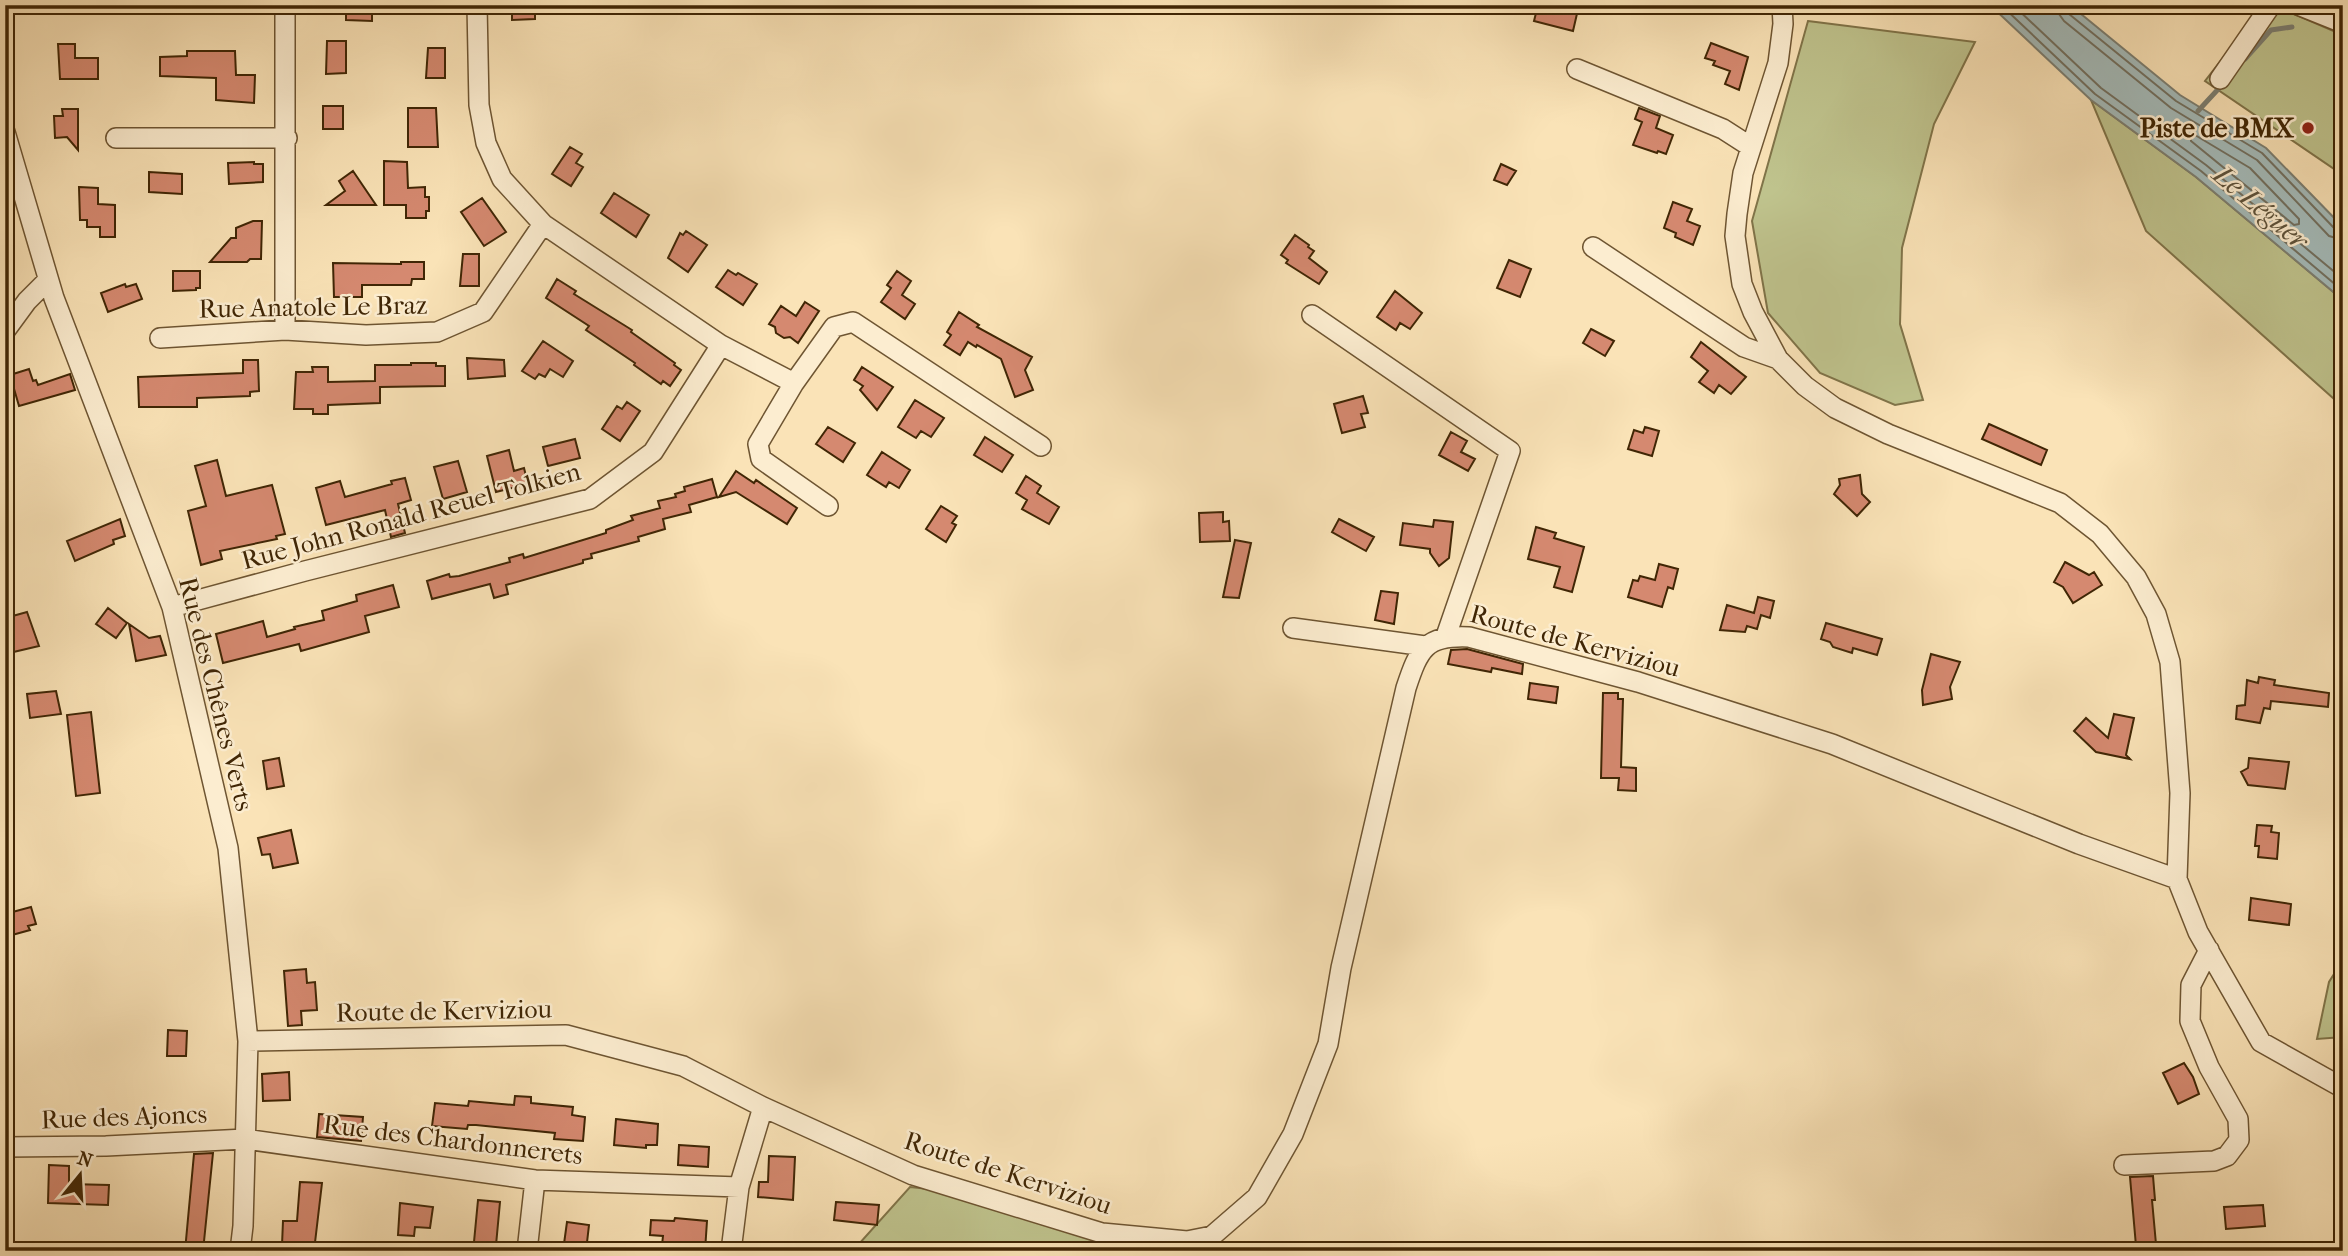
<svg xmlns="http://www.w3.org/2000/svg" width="2348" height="1256" font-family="'IM FELL French Canon',serif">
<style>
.green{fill:#bfc38d;stroke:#807449;stroke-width:2}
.water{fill:#a4bbba;stroke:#7c7f72;stroke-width:2}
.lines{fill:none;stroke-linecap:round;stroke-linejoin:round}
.shore{stroke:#727060;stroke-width:2}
.stream{stroke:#7c7f72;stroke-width:5}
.building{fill:#d58970;stroke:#402605;stroke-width:2}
.minor-casing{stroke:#6e5532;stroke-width:22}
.minor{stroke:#fcedd0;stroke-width:19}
.poi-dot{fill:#8f2418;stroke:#fcedd0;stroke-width:2.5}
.labels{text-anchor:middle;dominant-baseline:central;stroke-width:5;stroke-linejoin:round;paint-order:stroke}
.poi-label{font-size:26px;font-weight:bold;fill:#402605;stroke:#fcedd0;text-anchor:end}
.street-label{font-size:26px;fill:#402605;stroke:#fcedd0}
.water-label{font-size:28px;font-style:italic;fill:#5e533b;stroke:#fcedd0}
</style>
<rect width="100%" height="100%" fill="#fae3b7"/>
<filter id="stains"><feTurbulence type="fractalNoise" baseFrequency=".00286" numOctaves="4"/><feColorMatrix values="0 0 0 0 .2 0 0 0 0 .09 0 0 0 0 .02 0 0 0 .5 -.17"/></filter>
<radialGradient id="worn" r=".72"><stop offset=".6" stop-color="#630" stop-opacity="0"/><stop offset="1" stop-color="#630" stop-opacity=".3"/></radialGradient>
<path class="green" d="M2264,5H2273L2343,35V175L2205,81Z
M1808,21L1975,42L1934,124L1902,248L1900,324L1923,400L1895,405L1820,373L1768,313L1752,221Z
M2091,100L2196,177L2343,300V407L2146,231Z
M2343,960V1037L2317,1039L2329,982Z
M910,1187L967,1193L1165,1251H856L858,1245Z"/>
<path class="water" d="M1990,5H2070L2180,95L2266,148L2343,227V300L2196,177L2091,100Z"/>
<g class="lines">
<path class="shore" d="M2001,5L2095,94L2201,171L2343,291
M2013,5L2101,88L2206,165L2343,279
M2057,5L2059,14L2064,21L2171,108L2257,160L2329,236L2343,240
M2066,5L2069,14L2176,101L2262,153L2335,229L2343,232
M2195,135L2250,168L2299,219V224L2294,225L2191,141V136Z"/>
<path class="stream" d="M2245,59L2271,30L2292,27
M2198,111L2222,85"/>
</g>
<path class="building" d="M346,5H372V21L346,20Z
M512,5H535V19L512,20Z
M1538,5H1579L1573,31L1534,21Z
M327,41H346V73L326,74Z
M1711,43L1748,57L1739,90L1725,84L1730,71L1713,65L1715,61L1705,58Z
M58,44H75V58H98V79H60Z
M428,48H445V78H426Z
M187,51H235L236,75H255L254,103L216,100V78L160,76V57L187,56Z
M323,106H343V129H323Z
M408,108H436L438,147H408Z
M1639,108L1660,116L1656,128L1673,135L1666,154L1658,151L1657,153L1633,145L1642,122L1635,119Z
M62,109H78V150L67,137L55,138L54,116H63Z
M570,147L582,154L576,163L583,167L571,186L552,174Z
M384,161L407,162L408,188L425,187V197H429V211H426V218H406V205H384Z
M254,162V164H263V182L229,184L228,163Z
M1501,164L1516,171L1507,185L1494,180Z
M353,171L376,205H326L345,191L339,181Z
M149,172L182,174V194L149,192Z
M79,187L98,188V204L115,205V237H100V227H87V220H80Z
M614,193L649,215L636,237L601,213Z
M482,198L506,232L484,246L461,212Z
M1673,202L1692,209L1687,221L1700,226L1693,245L1675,237L1676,233L1664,228Z
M253,221H262L261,259H250L247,262H210L231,238H236V228Z
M686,231L707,245L688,272L668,258L680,233L683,235Z
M1295,235L1309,245L1308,247L1314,251L1309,258L1327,272L1319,284L1286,263L1288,260L1281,255Z
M463,254H479V286H460Z
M1509,260L1531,269L1520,297L1497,288Z
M401,262H424V279H412L411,285H362V297H334L333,263L401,264Z
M728,270L736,275L738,273L757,284L743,305L716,287Z
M173,271H200V288H196V290L173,291Z
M897,271L911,281L902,295L915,304L905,319L881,302L891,288L887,285Z
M557,279L576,291L574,294L632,330L631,332L675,363L674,365L681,370L670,386L663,381L661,384L634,365L635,363L586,330L589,326L546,298Z
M125,284L126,287L136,284L142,299L108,312L101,293Z
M1395,291L1422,313L1410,329L1400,323L1396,330L1377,317Z
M805,302L819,311L798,343L790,337L784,338L776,333L775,327L769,324L781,306L796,316Z
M959,312L979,325L977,327L1032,357L1025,370L1033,390L1015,397L1001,359L977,345L976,347L968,342L960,355L944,345L951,335L947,332Z
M1591,329L1614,341L1605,356L1583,343Z
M543,341L573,361L563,377L550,369L545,377L539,374L535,379L522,371Z
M1701,342L1746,377L1731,394L1719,385L1714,393L1699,382L1708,371L1691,357Z
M467,358L504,360L505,376L468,379Z
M243,360H258L259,391L250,392V396L197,398V407H139L138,377L243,373Z
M411,363H436V366H445V386L380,387V403L328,405V414H313V409H294L296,372H313L312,367H328V382L375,381V365H411Z
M862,367L893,387L877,410L860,390L863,386L854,380Z
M29,369L33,381L36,380L38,385L70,374L75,390L19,406L10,375Z
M1363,396L1368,413L1361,414L1365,427L1342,433L1334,404Z
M915,400L944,418L931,437L921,431L916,438L898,427Z
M627,402L640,411L620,441L602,429L617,406L622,409Z
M1989,424L2047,450L2041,465L1982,439Z
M828,427L855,443L843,462L816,444Z
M1645,427L1659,431L1652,456L1628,449L1634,430L1643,433Z
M1451,432L1467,441L1461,452L1475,459L1468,471L1439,455Z
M985,437L1013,455L1002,472L974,455Z
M575,439L580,458L548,466L543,447Z
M509,450L514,471L524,468L528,484L496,492L487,456Z
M882,452L910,470L899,488L889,482L886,487L867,475Z
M217,460L226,496L272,485L285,534L276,536L277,539L220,551L222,559L201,565L188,511L206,506L195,466Z
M458,461L467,492L443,499L434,467Z
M736,471L754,483L756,480L797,508L787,524L736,492L719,497Z
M1860,475L1862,494L1870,502L1857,516L1834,494L1840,485L1839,479Z
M1026,476L1041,486L1037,493L1059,507L1049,524L1022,509L1027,500L1016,493Z
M405,478L411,500L398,504L405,533L391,537L385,510L326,525L316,488L340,481L345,497L392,484L391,481Z
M712,479L717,497L689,505L691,512L663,519L665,529L638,537L639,541L591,554L592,558L583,560V563L506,585L508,594L494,598L490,584L432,599L427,581L449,574L450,577L459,576L510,562L509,558L523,554L524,558L606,533V530L633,520L631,516L660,508L658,501L676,497L675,494L685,491L684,487Z
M941,506L957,516L952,523L956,525L946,542L926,529Z
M1223,512V522L1229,521L1230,541L1200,542L1199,513Z
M120,519L125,536L113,540L114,544L75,561L67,541Z
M1339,519L1374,537L1366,551L1332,532Z
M1434,520L1453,522L1449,558L1439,566L1430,553V549L1400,545L1403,523L1433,527Z
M1536,527L1556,533L1554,538L1584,547L1572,592L1554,587L1560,567L1528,559Z
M1235,540L1251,543L1239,598L1223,597Z
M2065,562L2089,575L2094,572L2102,585L2073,603L2063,587L2054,582Z
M1659,564L1678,569L1673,589L1668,587L1662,607L1628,597L1633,580L1638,581L1640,576L1655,580Z
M393,585L399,607L365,616L369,632L301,651L299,644L223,663L216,634L263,621L267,637L295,629L294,627L324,620L322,611L357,601L356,595Z
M1381,591L1398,593L1394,624L1375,620Z
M1758,597L1774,601L1770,618L1761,615L1757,629L1747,626L1745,632L1720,630L1727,605L1754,613Z
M108,608L127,623L116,638L96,624Z
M27,612L39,646L5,654L13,639L9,617Z
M1826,623L1882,639L1877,655L1853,648L1852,653L1833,647L1830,642L1821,639Z
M129,624L149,638L160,636L166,655L136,661Z
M1467,649L1523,664L1522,674L1492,668L1491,672L1448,664L1451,650Z
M1931,654L1960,662L1950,687L1952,699L1923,705L1922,690Z
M2259,677L2275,680L2274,685L2329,693L2328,707L2271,701L2270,709L2264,708L2260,723L2236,719L2237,706L2245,705L2247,680L2258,683Z
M1530,683L1558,687L1556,703L1528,699Z
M56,691L61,714L30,718L27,694Z
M1603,693H1618V699H1623L1621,767L1636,768V791L1618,790L1619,778H1601Z
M91,712L100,793L76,796L67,715Z
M2114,714L2134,718L2126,755L2130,759L2096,752L2074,731L2086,718L2108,738Z
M279,758L284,786L267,789L263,761Z
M2249,758L2289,762L2285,789L2248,785L2241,772L2248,768Z
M2257,825L2272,826L2271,832L2279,833L2277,859L2258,857L2259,846H2255Z
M291,830L298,863L273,868L270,854L262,855L258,838Z
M2251,898L2291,904L2289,925L2249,920Z
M31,907L36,924L28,926L30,930L5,937V914Z
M306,969L307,983L315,982L317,1010L301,1011L302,1025L288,1026L284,971Z
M168,1030L187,1031L186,1056H167Z
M2184,1063L2193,1077L2199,1094L2178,1104L2163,1073Z
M289,1072L290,1100L263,1101L262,1074Z
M515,1096L531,1097V1103L573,1107L572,1115L585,1117L583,1141L554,1139L555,1133L476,1125H468L467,1129L432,1126L435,1103L468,1106L469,1101L514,1105Z
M319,1114L363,1117L361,1141L317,1137Z
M616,1119L658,1124L657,1145H646V1148L614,1145Z
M679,1145L709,1147L708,1167L678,1165Z
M213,1153L203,1251H185L194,1154Z
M769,1156L795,1157L793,1200L758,1197L759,1182H768Z
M49,1165L69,1166V1184L109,1185L108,1205L48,1203Z
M2153,1176L2155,1200H2152L2156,1244L2136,1246L2130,1177Z
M300,1182L322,1183L314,1251H293V1246L282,1245L283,1221H297Z
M478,1200L500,1202L496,1245L474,1242Z
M836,1202L879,1205L877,1225L834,1220Z
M400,1203L433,1207L430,1228L415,1227L414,1236L398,1235Z
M2263,1205L2265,1226L2226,1229L2224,1207Z
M675,1218L707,1221L705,1251H691V1247L662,1245L663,1236L650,1235L651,1220L674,1221Z
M567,1222L589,1225L586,1251H563Z"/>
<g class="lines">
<g class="minor-casing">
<path id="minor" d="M285,5V330
M1782,5L1783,24L1778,63L1743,173L1737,214L1735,236L1742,284L1753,312L1778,359L1805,386L1835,408L1888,434L2060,503L2100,534L2136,577L2156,614L2170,662L2180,793L2177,879L2198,932L2261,1042L2343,1088
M2298,5L2343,23
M1577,69L1723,129L1751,147
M2220,79L2271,5
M5,132L54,298L172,607L228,848L248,1041L243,1226L240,1251
M116,138H287
M1593,247L1744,347L1778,359
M1312,315L1510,451L1446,636
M5,331L27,301L48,280
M160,338L285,330L366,335L437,332L483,312L543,224
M721,345L794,383
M828,506L761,459L758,444L794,383L834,327L853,322L1041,446
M172,607L305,571L590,499L653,452L721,345L543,224L502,179L486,143L479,105L477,5
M1293,628L1425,646
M248,1041L566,1035L683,1066L763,1107L913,1175L1102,1233L1187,1241L1212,1236L1257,1197L1293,1134L1328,1044L1341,968L1406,688C1419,649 1425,635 1469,637L1638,682L1832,744L2079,844L2177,879
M5,1147L106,1146L245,1139L535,1180L739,1187
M2124,1165L2214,1161L2227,1156L2239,1140L2238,1119L2209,1067L2190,1021L2191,985L2209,950
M527,1251L535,1180
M731,1251L739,1187L763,1107"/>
</g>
<use href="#minor" class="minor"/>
</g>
<circle class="poi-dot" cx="2308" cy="128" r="7"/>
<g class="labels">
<g class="poi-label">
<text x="2294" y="128">Piste de BMX</text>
</g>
<g class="street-label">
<text transform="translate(313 307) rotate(-1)">Rue Anatole Le Braz</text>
<text transform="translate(411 516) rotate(-15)">Rue John Ronald Reuel Tolkien</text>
<text transform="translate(1575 641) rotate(15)">Route de Kerviziou</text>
<text transform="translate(216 694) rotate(76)">Rue des Chênes Verts</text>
<text transform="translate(444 1011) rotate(-1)">Route de Kerviziou</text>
<text transform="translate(124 1117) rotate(-2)">Rue des Ajoncs</text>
<text transform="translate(453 1140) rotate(7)">Rue des Chardonnerets</text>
<text transform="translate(1008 1173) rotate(18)">Route de Kerviziou</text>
</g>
<g class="water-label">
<text transform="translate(2261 207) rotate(40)">Le Léguer</text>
</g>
</g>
<rect width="2348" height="1256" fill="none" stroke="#fae3b7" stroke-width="28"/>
<rect x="7" y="7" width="2334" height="1242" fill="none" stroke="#402605" stroke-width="3.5"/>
<rect x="14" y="14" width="2320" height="1228" fill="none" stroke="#402605" stroke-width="2"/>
<g transform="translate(80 1175) rotate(18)" stroke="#fcedd0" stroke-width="5" paint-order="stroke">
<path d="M0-5L12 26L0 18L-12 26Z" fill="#402605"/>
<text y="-10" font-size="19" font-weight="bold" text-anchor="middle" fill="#402605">N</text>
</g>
<rect width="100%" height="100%" filter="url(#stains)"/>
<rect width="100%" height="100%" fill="url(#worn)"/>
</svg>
